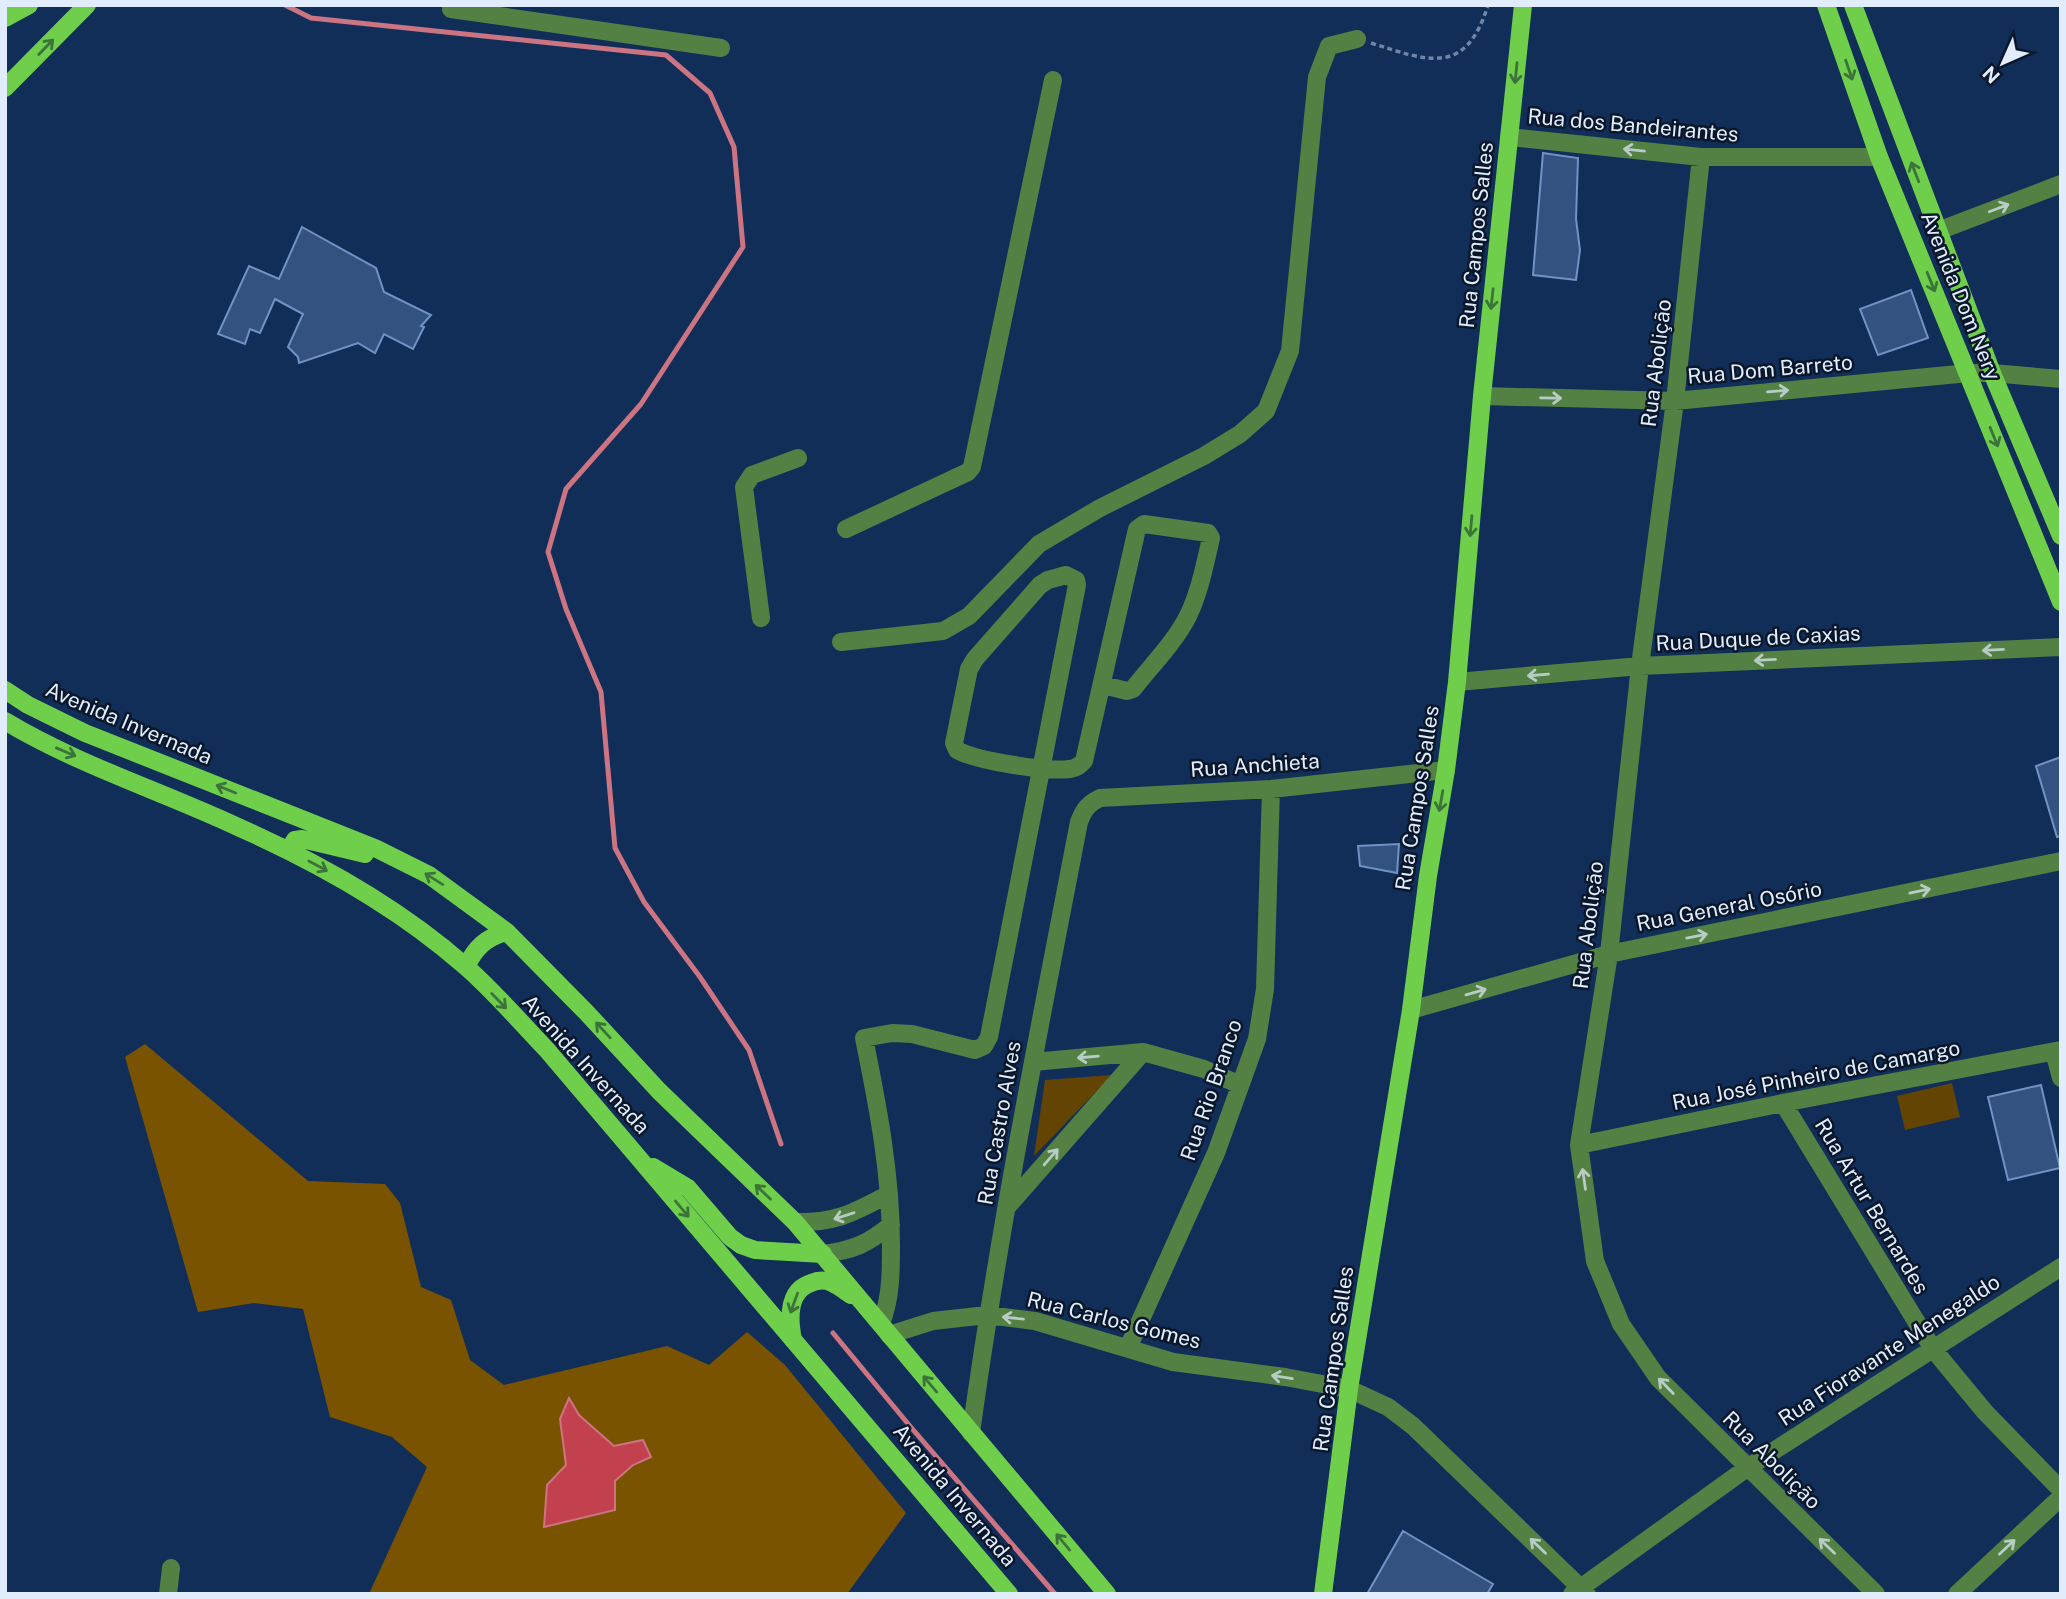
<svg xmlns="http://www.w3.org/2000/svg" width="2066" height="1599" font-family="'Public Sans',sans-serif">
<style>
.green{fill:#634403}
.forest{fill:#795300}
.water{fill:#c3404e;stroke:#cc7482;stroke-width:2}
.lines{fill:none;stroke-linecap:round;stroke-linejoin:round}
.stream{stroke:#cc7482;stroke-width:5}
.building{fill:#335280;stroke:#7092c5;stroke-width:2}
.path{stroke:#7085a4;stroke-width:3.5;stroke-dasharray:5 3.5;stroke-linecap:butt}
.minor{stroke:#538043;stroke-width:18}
.major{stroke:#6fcf4b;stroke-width:18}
.oneway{stroke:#3c733a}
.oneway2{stroke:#b6ccc5}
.labels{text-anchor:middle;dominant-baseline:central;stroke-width:5;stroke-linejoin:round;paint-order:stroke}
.street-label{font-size:21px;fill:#e1edfd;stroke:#0a172a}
</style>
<rect width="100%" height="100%" fill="#112e59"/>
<path class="green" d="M1112,1075L1034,1156L1045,1080Z
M1952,1083L1960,1117L1905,1130L1897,1096Z"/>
<path class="forest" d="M145,1044L308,1181L385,1184L400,1203L421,1287L451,1300L470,1360L504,1385L667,1346L709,1365L747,1332L785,1365L906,1513L847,1594H369L427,1467L392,1437L330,1417L303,1309L254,1303L198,1312L125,1057Z"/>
<path class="water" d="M569,1398L579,1415L614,1446L643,1440L651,1457L633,1465L615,1481V1510L544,1527L547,1485L566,1465L560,1419Z"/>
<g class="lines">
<path class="stream" d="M285,5L311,18L666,55L710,93L734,147L743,247L641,404L566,489L548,552L566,609L601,692L615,848L644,902L700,977L749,1050L781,1144
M833,1333L909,1425L1055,1594"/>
</g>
<path class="building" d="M1543,153L1578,158L1576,219L1580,250L1576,280L1533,275Z
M302,227L376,268L384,292L431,315L421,326L424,327L413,349L384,334L375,353L358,343L299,363L298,357L288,347L303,314L275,299L260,333L250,329L245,344L218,334L249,266L279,279Z
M1911,290L1928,338L1878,355L1860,309Z
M2061,757V836L2057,837L2036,766Z
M1399,844L1397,873L1360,866L1358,846Z
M2041,1085L2060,1168L2008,1180L1988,1097Z
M1403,1531L1493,1584L1487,1594H1367Z"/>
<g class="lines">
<path class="path" d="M1371,43C1428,61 1466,77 1488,5"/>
<path class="minor" d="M451,9L721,48
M1509,137L1701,157H1879
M1701,157L1675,401L1640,666L1609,954L1579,1145L1595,1261L1621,1324L1658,1378L1876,1594
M1938,231L2061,184
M1482,396L1675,401L1969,373H1992L2061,379
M846,529L968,472L972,467L1053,80
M761,618L744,487L752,475L798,458
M841,642L943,631L969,616L1039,544L1100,508L1204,456L1240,434L1266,411L1290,351L1317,77L1329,46L1357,39
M1457,682L1640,666L2061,647
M1411,1010L1609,954L2061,861
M2054,1052L2061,1078
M1033,1062L1143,1052L1204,1069L1240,1085
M1783,1103L1933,1349L1985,1412L2061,1490
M1579,1145L1783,1103L2061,1050
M1007,1207L1143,1052
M795,1222C836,1223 853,1213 889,1194
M823,1254C854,1250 867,1244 891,1225
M881,1324C891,1297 891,1273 891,1245C891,1174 878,1107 864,1038L892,1033L912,1034L975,1050L984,1046L989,1037L1077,585L1076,580L1066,575L1048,580L1040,585L975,659L969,669L954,743L957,750C976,761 1048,772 1070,769C1077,768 1080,765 1084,761L1137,529L1144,524L1208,533L1211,538C1205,564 1200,591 1188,616C1175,642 1151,666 1133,689L1127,691L1103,685
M889,1335L933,1321L987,1315L1035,1321L1173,1362L1285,1377L1349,1389L1388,1407L1413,1426L1587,1594
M1128,1348L1216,1153L1257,1039L1265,989L1271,789
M971,1433C999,1228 1040,1025 1079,822C1084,809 1088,804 1100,798L1271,789L1446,770
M168,1594L171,1568
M1572,1594L1747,1468L2061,1267
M1957,1594L2061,1497"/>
<path class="major" d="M1826,5L1879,157L2061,602
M1853,5L1992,373L2061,536
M5,18L29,5
M5,88L87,5
M5,690L28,705L85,733L375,848L429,875L507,932L586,1012L659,1091L795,1222L1107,1594
M5,721C78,765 161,791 238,827C319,863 398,907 465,966C494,991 520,1022 547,1050L1009,1594
M293,853L292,845L295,840L302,839L365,854
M466,967C475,948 486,937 507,932
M653,1167L688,1188L730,1237L741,1245L755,1250L823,1254
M793,1340C789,1320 787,1291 811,1283C818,1280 826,1280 832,1283C839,1286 845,1291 851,1295
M1323,1594L1349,1389L1411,1010L1428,876L1446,770L1457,682L1482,396L1523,5"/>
</g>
<defs><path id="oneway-shaft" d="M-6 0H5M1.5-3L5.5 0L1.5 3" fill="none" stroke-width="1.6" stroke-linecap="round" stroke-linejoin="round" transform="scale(1.75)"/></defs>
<g class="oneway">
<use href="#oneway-shaft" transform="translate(46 47) rotate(-46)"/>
<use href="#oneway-shaft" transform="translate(1849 70) rotate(71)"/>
<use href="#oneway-shaft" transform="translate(1516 73) rotate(96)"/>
<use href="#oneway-shaft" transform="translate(1915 172) rotate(-111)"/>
<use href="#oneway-shaft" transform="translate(1931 282) rotate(68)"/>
<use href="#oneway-shaft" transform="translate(1492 299) rotate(96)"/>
<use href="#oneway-shaft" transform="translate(1994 437) rotate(68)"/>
<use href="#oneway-shaft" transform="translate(1471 526) rotate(95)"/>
<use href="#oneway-shaft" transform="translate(66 752) rotate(23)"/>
<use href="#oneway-shaft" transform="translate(226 789) rotate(-158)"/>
<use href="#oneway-shaft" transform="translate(1441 801) rotate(100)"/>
<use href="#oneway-shaft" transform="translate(318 866) rotate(28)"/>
<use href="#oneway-shaft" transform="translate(434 879) rotate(-148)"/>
<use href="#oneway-shaft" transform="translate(499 1001) rotate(46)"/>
<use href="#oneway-shaft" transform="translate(603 1030) rotate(-133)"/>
<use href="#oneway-shaft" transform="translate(763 1192) rotate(-136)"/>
<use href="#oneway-shaft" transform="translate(682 1209) rotate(50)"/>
<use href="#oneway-shaft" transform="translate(794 1303) rotate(110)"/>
<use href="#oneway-shaft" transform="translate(930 1384) rotate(-130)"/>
<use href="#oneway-shaft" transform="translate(1063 1542) rotate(-130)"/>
</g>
<g class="oneway2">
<use href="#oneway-shaft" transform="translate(1634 150) rotate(-174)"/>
<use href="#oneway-shaft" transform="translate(1999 208) rotate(-21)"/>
<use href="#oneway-shaft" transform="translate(1778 391) rotate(-5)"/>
<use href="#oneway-shaft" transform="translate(1551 398) rotate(1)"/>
<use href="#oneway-shaft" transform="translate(1993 650) rotate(177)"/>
<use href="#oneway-shaft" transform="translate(1765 660) rotate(177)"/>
<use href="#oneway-shaft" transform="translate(1538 675) rotate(175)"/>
<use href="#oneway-shaft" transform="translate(1920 891) rotate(-12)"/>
<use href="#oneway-shaft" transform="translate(1697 936) rotate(-11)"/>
<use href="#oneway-shaft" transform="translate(1476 992) rotate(-16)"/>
<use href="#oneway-shaft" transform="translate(1088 1057) rotate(175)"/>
<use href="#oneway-shaft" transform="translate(1051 1157) rotate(-49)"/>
<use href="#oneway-shaft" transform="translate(1584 1179) rotate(-98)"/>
<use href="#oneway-shaft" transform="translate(844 1216) rotate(162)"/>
<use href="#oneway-shaft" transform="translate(1013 1318) rotate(-174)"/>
<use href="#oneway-shaft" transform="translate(1282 1377) rotate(-171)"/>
<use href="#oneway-shaft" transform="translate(1666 1386) rotate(-134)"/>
<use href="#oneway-shaft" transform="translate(1538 1546) rotate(-136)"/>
<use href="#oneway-shaft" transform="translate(1827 1546) rotate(-136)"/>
<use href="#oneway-shaft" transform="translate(2007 1547) rotate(-43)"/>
</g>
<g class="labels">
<g class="street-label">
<text transform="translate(1633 125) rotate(5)">Rua dos Bandeirantes</text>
<text transform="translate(1476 235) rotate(-84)">Rua Campos Salles</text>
<text transform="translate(1961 296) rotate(68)">Avenida Dom Nery</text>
<text transform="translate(1656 363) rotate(-83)">Rua Abolição</text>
<text transform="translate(1770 369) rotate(-5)">Rua Dom Barreto</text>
<text transform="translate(1758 638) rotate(-3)">Rua Duque de Caxias</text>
<text transform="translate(129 723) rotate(23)">Avenida Invernada</text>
<text transform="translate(1255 765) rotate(-4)">Rua Anchieta</text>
<text transform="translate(1417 798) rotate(-81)">Rua Campos Salles</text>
<text transform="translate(1729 906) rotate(-11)">Rua General Osório</text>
<text transform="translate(1588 925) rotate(-83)">Rua Abolição</text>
<text transform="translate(586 1064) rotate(48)">Avenida Invernada</text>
<text transform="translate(1816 1075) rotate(-11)">Rua José Pinheiro de Camargo</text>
<text transform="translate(1211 1090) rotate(-71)">Rua Rio Branco</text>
<text transform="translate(999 1123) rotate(-80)">Rua Castro Alves</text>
<text transform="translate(1872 1206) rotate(59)">Rua Artur Bernardes</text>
<text transform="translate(1114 1320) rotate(14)">Rua Carlos Gomes</text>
<text transform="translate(1889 1350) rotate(-33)">Rua Fioravante Menegaldo</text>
<text transform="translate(1333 1359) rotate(-82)">Rua Campos Salles</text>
<text transform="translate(1772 1460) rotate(45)">Rua Abolição</text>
<text transform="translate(955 1495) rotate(50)">Avenida Invernada</text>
</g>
</g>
<rect width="2066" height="1599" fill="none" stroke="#e1edfd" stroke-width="14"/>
<g transform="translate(2003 63) rotate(225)" stroke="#0a172a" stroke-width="5" paint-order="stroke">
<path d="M0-5L12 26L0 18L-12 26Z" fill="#e1edfd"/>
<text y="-10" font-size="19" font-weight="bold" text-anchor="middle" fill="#e1edfd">N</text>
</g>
</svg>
